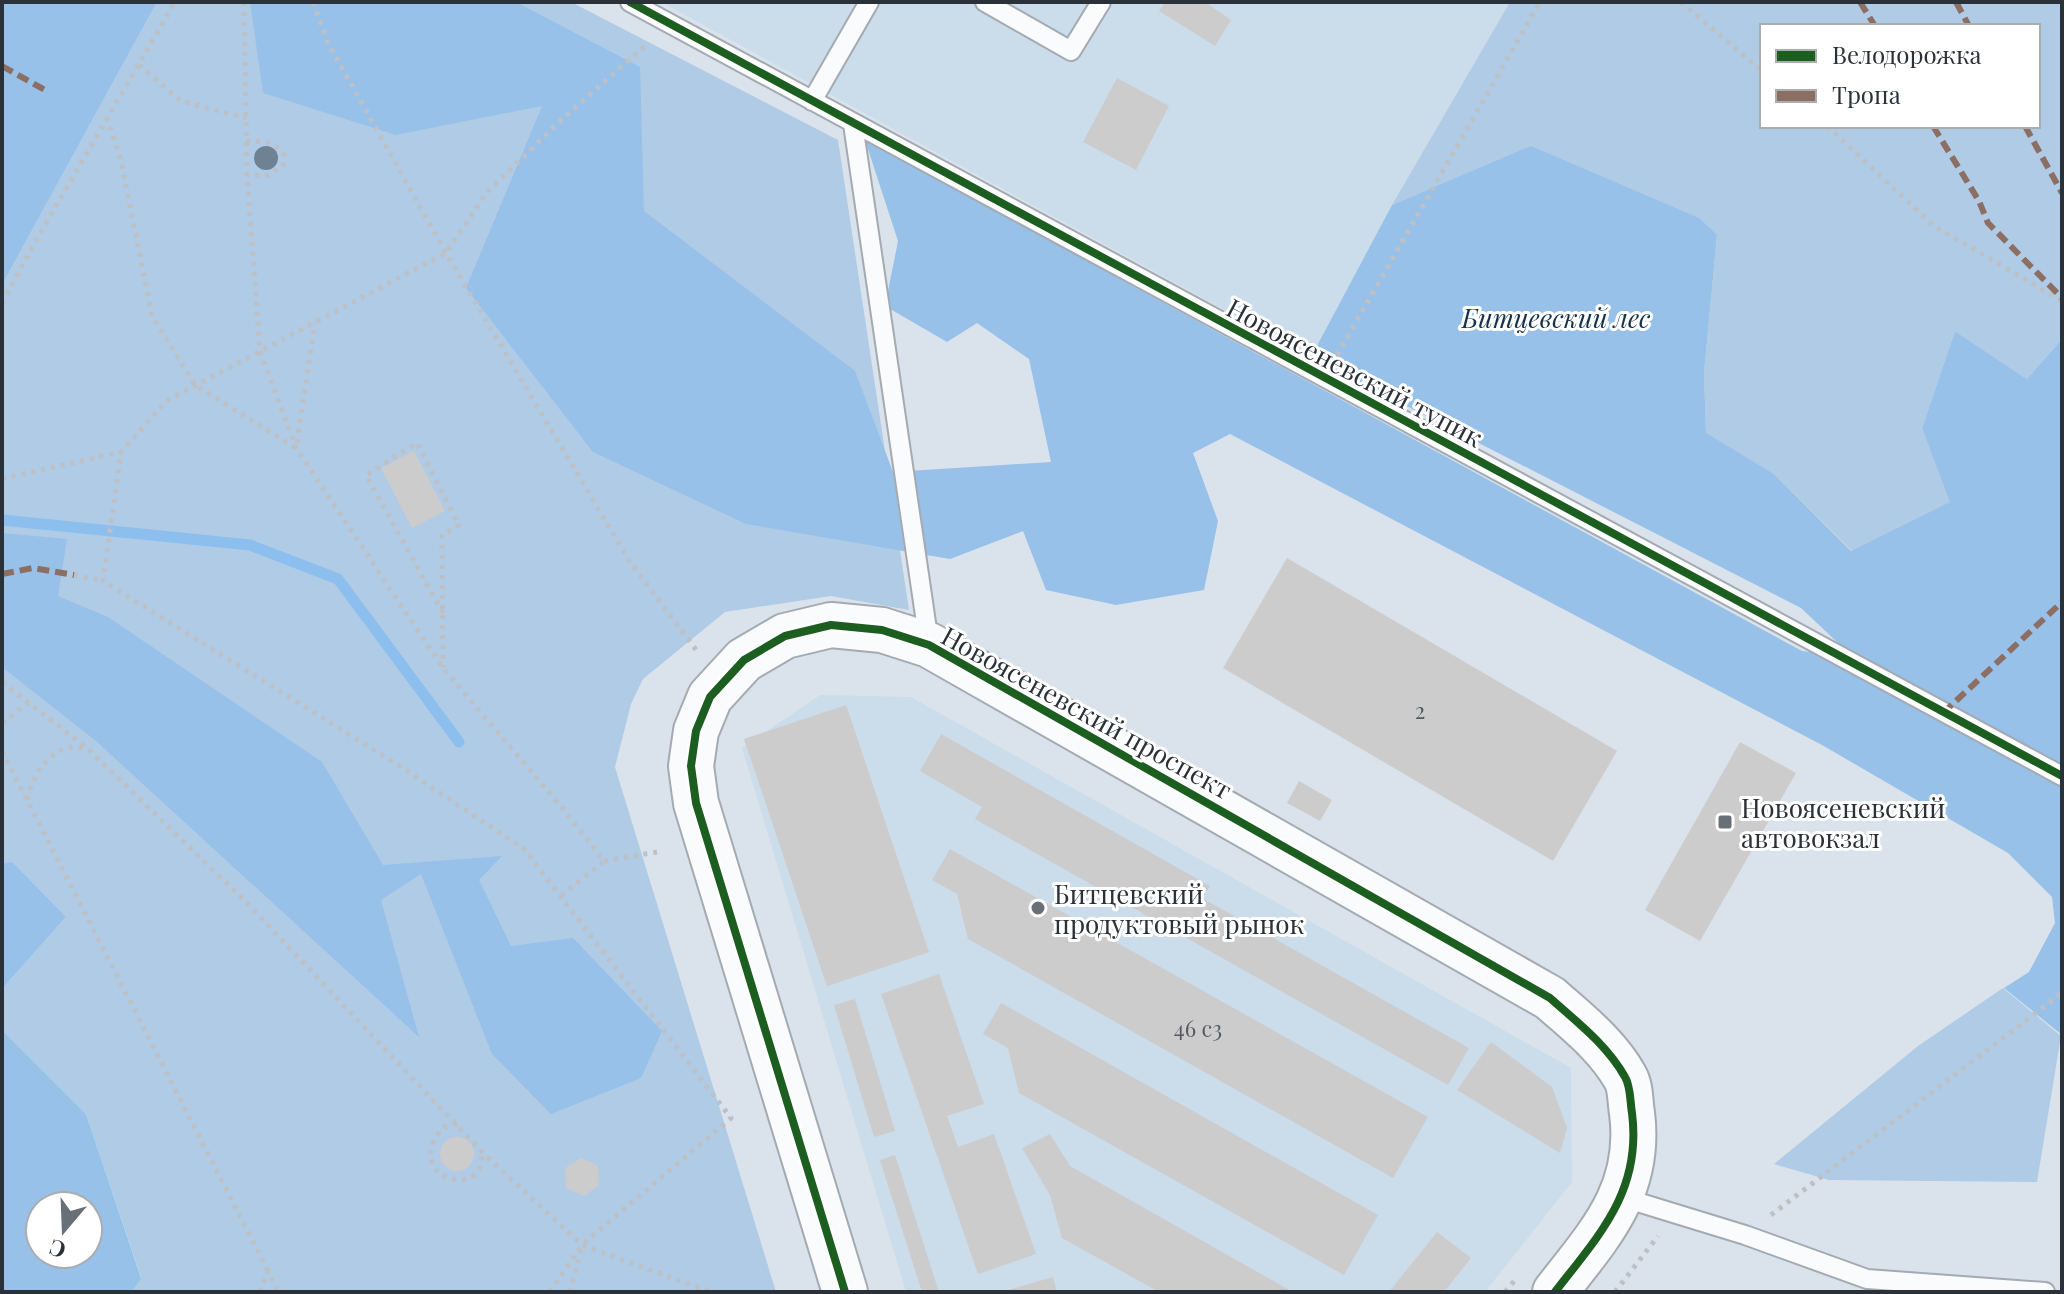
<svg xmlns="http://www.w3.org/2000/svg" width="2064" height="1294" font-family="'Playfair Display',serif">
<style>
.built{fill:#cbdcea}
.green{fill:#b0cbe6;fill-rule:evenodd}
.forest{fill:#97c1e8;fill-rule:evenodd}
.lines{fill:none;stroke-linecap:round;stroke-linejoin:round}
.stream{stroke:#8cbfee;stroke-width:11}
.building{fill:#cccccd}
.service-casing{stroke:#a4aab1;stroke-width:22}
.tertiary-casing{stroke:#a4aab1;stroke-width:48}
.path{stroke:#bdc1c5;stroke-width:5;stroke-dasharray:4 6;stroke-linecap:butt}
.service{stroke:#f9fbfc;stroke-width:18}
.tertiary{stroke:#f9fbfc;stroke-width:44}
.quiet{stroke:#8d6e63;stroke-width:6;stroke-dasharray:12 6;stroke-linecap:butt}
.cycleway-casing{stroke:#fff;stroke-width:13}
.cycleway{stroke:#1b5e20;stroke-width:8}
.tree{fill:#6e8294}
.poi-dot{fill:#686f77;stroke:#fff;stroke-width:3}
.labels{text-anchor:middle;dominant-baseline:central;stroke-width:6;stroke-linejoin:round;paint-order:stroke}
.number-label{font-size:22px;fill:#565a60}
.park-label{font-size:26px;font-style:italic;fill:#15324c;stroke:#fff}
.street-label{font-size:26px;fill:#2b3138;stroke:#fff}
.poi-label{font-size:26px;fill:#2b3138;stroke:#fff;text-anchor:start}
</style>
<rect width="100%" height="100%" fill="#dae3eb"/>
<path class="built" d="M661,2H1510L1392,205L1311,357Z
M820,695L911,697L1571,1068L1572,1182L1485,1292H906L742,748Z"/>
<path class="green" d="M157,2H571L838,140L909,610L831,596L725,612L643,679L631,704L615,767L776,1292H132L141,1277L86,1114L2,1030V989L66,917L2,864V285Z
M1510,2H2062V339L2027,379L1955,331L1922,428L1951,502L1852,551L1774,474L1706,434L1704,374L1717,235L1435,187L1392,205ZM1762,26H2038V126H1762Z
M2003,988L2061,1036L2037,1182L1829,1180L1774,1164L1918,1046Z"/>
<path class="forest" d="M2,2H157L2,285Z
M250,2H516L640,67L644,211L855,371L893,472L1051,462L1029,359L977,323L947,342L885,306L898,241L865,140L1802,651L1853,657L1801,608L1311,357L1392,205L1531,146L1699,218L1717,235L1704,374L1706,433L1774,474L1851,551L1950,502L1922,428L1955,331L2027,379L2062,339V1035L2004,988L2029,972L2055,923L2052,897L2008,853L1822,745L1230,434L1193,453L1218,521L1204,590L1116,605L1046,590L1023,531L950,559L746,524L593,452L466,288L542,106L396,135L263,93Z
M2,533L67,539L58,596L108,617L322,762L383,865L502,856L479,880L511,946L573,938L662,1031L641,1078L551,1114L492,1054L421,874L381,900L419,1037L96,741L2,667Z
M12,862L66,917L2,989V864Z
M2,1030L86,1114L141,1278L132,1292H2ZM88,1206V1254H40V1206Z"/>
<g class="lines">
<path class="stream" d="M2,520L250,545L338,579L459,742"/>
</g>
<path class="building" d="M1165,2H1210L1208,4L1231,20L1215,46L1159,11Z
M1117,78L1169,106L1136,170L1083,142Z
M414,451L445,511L412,528L381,468Z
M1287,558L1617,751L1553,861L1223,668Z
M846,705L929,952L827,986L744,739Z
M941,734L1210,886L1202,898L1469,1048L1448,1085L975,819L982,807L920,771Z
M1740,742L1796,773L1700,941L1645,910Z
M1299,781L1332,800L1320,821L1287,803Z
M950,849L1428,1117L1393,1178L968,939L957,894L932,880Z
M939,974L984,1104L947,1116L958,1147L994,1134L1036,1254L978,1274L881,994Z
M855,999L895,1131L874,1137L834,1005Z
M1001,1003L1378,1215L1344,1275L1019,1093L1008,1048L983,1034Z
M1491,1042L1552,1087L1567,1128L1560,1153L1457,1090Z
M1050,1134L1070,1166L1293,1292H1159L1062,1238L1050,1195L1022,1148Z
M440 1154a17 17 0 1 1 34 0a17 17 0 1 1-34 0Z
M895,1155L939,1292H922L880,1160Z
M581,1158L598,1166L599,1185L584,1196L566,1188L565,1168Z
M1437,1232L1471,1258L1444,1292H1389Z
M1053,1277L1057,1292H1006L1005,1291Z"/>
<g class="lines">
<g class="service-casing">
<path id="service" d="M630,2L2062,776
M985,2L1071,51L1101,2
M812,101L869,2
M853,124L929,643
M1621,1197L1745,1235L1867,1279L2045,1292"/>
</g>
<g class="tertiary-casing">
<path id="tertiary" d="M845,1292L696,803L691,766L696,731L710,697L744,660L785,636L831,625L882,630L929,645L1550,998C1577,1022 1607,1045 1625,1077C1631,1087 1630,1102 1632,1113C1642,1191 1599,1235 1555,1292"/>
</g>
<path class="path" d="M244,2L247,175L260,351L296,448L443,668L564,810L604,861L561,896
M313,2L328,43L446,253L628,559L697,651
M1681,2L1762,71
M139,65L181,101L246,118
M107,117L121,161L152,316L195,385L296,448L315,323
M1827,126L1934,226L2062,301
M246,141C263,141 272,141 284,154L283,165L269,175H247
M2,303L38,237L175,2
M1337,355L1540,2
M2,479L121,452
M74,575L103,581
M443,613L366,475L417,443L459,525L442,535L443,667
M2,682L88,749L249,905L481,1151L582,1245L705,1290L719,1292
M2,723L28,703
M2,751L268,1271
M28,800C30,781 46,753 67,748C73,746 81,748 87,749
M604,861L657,852
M457,1124L444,1127C440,1131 435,1137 433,1143C417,1184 488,1196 481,1152
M1771,1215L2062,993
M260,1292L268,1271L278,1292
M550,1292L582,1245L731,1118L524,849L401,767L103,581L121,452L166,401L446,253L487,192L558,123L648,43
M570,1292L581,1250
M1505,1292L1515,1280
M1615,1292L1658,1236"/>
<use href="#service" class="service"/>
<use href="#tertiary" class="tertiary"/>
<path class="quiet" d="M1860,2L1875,26
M1956,2L1969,26
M2,66L45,90
M1933,126L1979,201L1988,223L2062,298
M2025,126L2062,193
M2,574L33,568L74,575
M1943,713L2062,602"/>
<g class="cycleway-casing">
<path id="cycleway" d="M630,2L2062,776
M845,1292L696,803L691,766L696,731L710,697L744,660L785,636L831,625L882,630L929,645L1550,998C1577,1022 1607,1045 1625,1077C1631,1087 1630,1102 1632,1113C1642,1191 1599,1235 1555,1292"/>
</g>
<use href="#cycleway" class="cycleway"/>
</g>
<circle class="tree" cx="266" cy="158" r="12"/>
<g class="poi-dot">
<rect x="1717" y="814" width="16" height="16" rx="4"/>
<circle cx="1038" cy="908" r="8"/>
</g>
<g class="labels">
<g class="number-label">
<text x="1420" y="710">2</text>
<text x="1198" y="1028">46 с3</text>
</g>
<g class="park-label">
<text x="1556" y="317">Битцевский лес</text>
</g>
<g class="street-label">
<text transform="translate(1355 372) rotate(28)">Новоясеневский тупик</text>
<text transform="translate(1087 712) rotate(29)">Новоясеневский проспект</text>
</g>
<g class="poi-label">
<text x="1741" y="807">Новоясеневский<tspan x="1741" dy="30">автовокзал</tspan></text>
<text x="1054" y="893">Битцевский<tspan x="1054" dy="30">продуктовый рынок</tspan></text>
</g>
</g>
<rect width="2064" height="1294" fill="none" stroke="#2b3138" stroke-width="8"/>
<rect x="1760" y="24" width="280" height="104" fill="#ffffff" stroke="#aaadaf" stroke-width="2"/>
<rect x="1776" y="50" width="40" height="12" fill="#1b5e20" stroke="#aaadaf" stroke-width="2"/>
<text x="1832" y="64" font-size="24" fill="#2b3138">Велодорожка</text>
<rect x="1776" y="90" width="40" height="12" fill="#8d6e63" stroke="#aaadaf" stroke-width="2"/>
<text x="1832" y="104" font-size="24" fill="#2b3138">Тропа</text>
<g transform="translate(64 1230) rotate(199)"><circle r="38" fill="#ffffff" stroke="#aaadaf" stroke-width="2"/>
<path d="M0-6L14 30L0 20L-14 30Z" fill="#686f77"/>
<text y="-12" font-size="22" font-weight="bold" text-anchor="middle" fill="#2b3138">С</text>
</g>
</svg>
